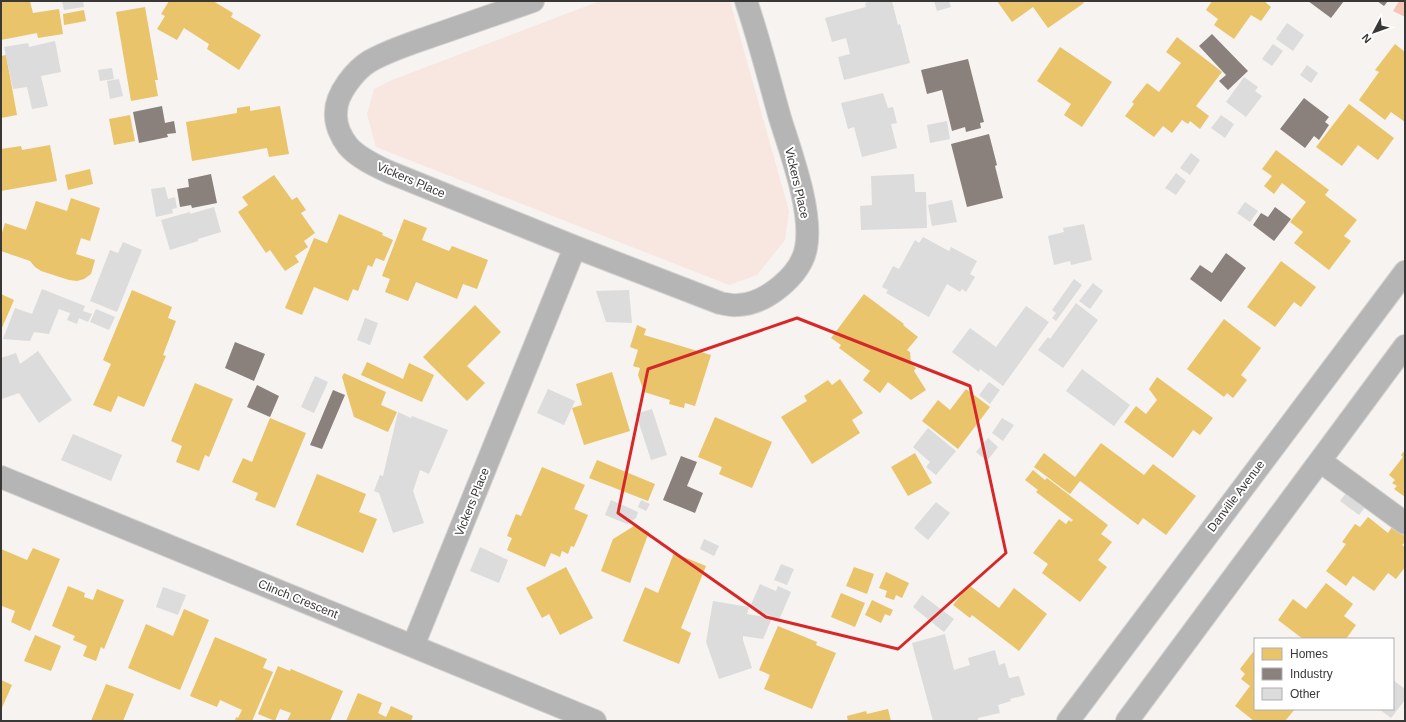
<svg xmlns="http://www.w3.org/2000/svg" width="1406" height="722" font-family="Arial,sans-serif">
<style>
.green{fill:#f7e7e0}
.water{fill:#f7c6b3}
.homes{fill:#e9c46a}
.industry{fill:#8a817c}
.building{fill:#dcdcdc}
.lines{fill:none;stroke-linecap:round;stroke-linejoin:round}
.minor-casing{stroke:#d3d1d0;stroke-width:24}
.minor{stroke:#b6b5b5;stroke-width:22}
.marked{fill:none;stroke:#d62828;stroke-width:3;stroke-linejoin:round}
.labels{text-anchor:middle;dominant-baseline:central;stroke-width:4;stroke-linejoin:round;paint-order:stroke}
.street-label{font-size:12px;fill:#3a3837;stroke:#fff}
</style>
<rect width="100%" height="100%" fill="#f6f3f1"/>
<path class="green" d="M600,1H730L789,211L785,240L757,275L729,285L376,147L367,114L374,89L392,80Z"/>
<path class="water" d="M1399,1H1405V17L1393,11Z"/>
<path class="homes" d="M1,1H30L33,13L59,9L63,34L38,38L37,33L1,40Z
M169,1H213L233,13L231,17L261,35L239,70L207,49L209,44L184,28L177,40L157,29L165,16L161,14Z
M997,1H1082L1084,3L1048,28L1033,7L1012,22Z
M1212,1H1264L1271,7L1261,21L1251,15L1234,39L1214,25L1218,19L1206,10Z
M145,7L158,80H155L158,96L131,101L116,12Z
M84,10L86,21L64,25L63,14Z
M1177,37L1222,72L1196,106L1209,116L1200,129L1190,121L1188,124L1182,120L1172,133L1163,126L1154,137L1125,116L1134,104L1132,102L1147,83L1159,92L1181,63L1166,52Z
M1395,44L1405,52V122L1391,112L1385,120L1359,100L1379,72L1375,70Z
M1060,47L1112,82L1082,127L1064,115L1071,104L1037,81Z
M6,55L17,115L1,118V56Z
M1349,104L1394,138L1378,160L1358,145L1342,166L1316,147Z
M250,106V111L280,106L289,154L269,157L267,148L192,161L186,122L237,113V108Z
M130,115L135,141L114,145L109,119Z
M50,145L57,181L1,191V149L21,146L22,150Z
M1276,150L1329,190L1325,195L1357,220L1344,236L1351,241L1329,270L1294,243L1303,232L1290,222L1306,202L1282,183L1274,194L1264,186L1272,176L1262,169Z
M90,169L93,184L68,190L65,175Z
M274,175L292,200L297,197L306,210L301,213L315,233L304,241L308,247L295,256L299,262L285,271L270,250L266,253L238,212L248,205L242,197Z
M71,198L100,208L90,241L81,238L76,254L95,260L91,274L84,279L77,281L69,280L41,271L35,267L30,261L1,251V236L5,223L26,230L36,201L67,211Z
M339,214L383,233L382,235L393,240L384,261L376,258L372,267L368,265L358,291L353,289L348,301L314,287L302,315L285,308L314,238L327,243Z
M404,219L427,228L422,240L449,251L452,246L488,260L477,289L463,284L457,299L416,282L408,301L385,292L390,279L382,276Z
M1281,261L1316,287L1301,307L1294,302L1275,327L1247,307Z
M132,290L172,307L168,318L176,321L163,355L166,356L144,407L118,396L111,412L93,405L111,364L103,360Z
M1,294L14,300L1,330Z
M864,294L904,324L903,325L918,337L907,350L910,352L911,364L916,368L914,371L926,390L911,400L888,382L880,393L863,380L870,371L839,348L841,345L831,338Z
M475,305L501,332L467,366L485,383L467,401L423,357Z
M1224,319L1261,348L1241,375L1247,380L1233,398L1227,393L1224,397L1187,369Z
M637,325L646,329L644,335L711,355L695,406L685,403L684,408L669,404L670,400L644,392L638,375L640,368L633,366L638,350L630,347Z
M367,362L403,379L409,363L434,375L422,402L361,375Z
M612,372L630,431L584,445L572,408L582,405L576,384Z
M344,373L386,392L381,405L397,412L388,432L354,417L342,377Z
M1157,377L1213,418L1200,435L1193,430L1173,458L1124,422L1136,406L1146,414L1157,400L1149,389Z
M840,379L863,413L852,420L860,433L812,464L781,417L807,401L804,396L828,380L832,385Z
M195,383L233,399L209,457L205,455L199,471L176,462L182,446L171,441Z
M966,389L990,407L958,449L922,421L938,400L950,410Z
M715,417L772,442L752,488L719,474L722,467L698,457Z
M270,418L306,433L275,508L255,500L258,493L232,482L243,458L252,462Z
M1101,443L1144,475L1153,464L1196,496L1166,535L1143,518L1138,525L1080,481L1070,494L1034,467L1044,453L1075,477Z
M1405,450V497L1394,489L1397,486L1392,483L1395,480L1389,475L1403,457L1401,455Z
M915,453L932,483L908,496L891,467Z
M597,460L655,484L648,501L589,478Z
M542,467L585,485L574,509L588,515L574,547L571,546L568,554L562,551L560,557L551,553L545,567L507,550L512,538L507,536L516,514L521,516Z
M1033,470L1045,480L1047,478L1108,525L1101,534L1112,542L1098,560L1107,567L1080,602L1042,573L1048,564L1033,553L1059,519L1066,524L1069,520L1071,522L1073,520L1036,492L1038,490L1025,480Z
M317,474L366,494L359,512L377,519L363,553L296,525Z
M1368,517L1388,533L1392,527L1405,536V542L1402,545L1405,547V567L1396,579L1388,573L1374,591L1353,576L1346,586L1326,571L1346,544L1342,542L1355,524L1360,527Z
M634,526L649,532L630,583L601,571L613,539Z
M33,548L60,559L30,631L11,622L15,611L2,606L1,609V549L27,560Z
M674,553L706,566L681,628L691,633L679,664L623,641L645,587L658,593Z
M566,567L593,618L560,635L549,614L542,618L526,588Z
M854,567L874,574L867,594L846,586Z
M886,572L909,583L902,598L896,595L894,600L885,597L887,591L879,588Z
M1326,583L1353,604L1344,616L1356,625L1346,639H1303L1278,620L1293,599L1306,609Z
M969,585L999,608L1014,588L1047,614L1019,651L972,615L970,618L953,605Z
M68,586L85,593L84,597L93,600L97,589L124,600L104,649L101,647L96,661L83,656L87,646L73,640L75,636L52,626Z
M841,593L865,603L855,627L831,617Z
M872,600L893,610L890,616L885,614L881,623L865,615Z
M184,609L209,620L180,690L128,668L146,624L173,636Z
M778,626L817,642L816,645L836,653L812,709L764,689L770,675L759,670Z
M35,635L61,646L51,671L24,661Z
M215,637L267,659L263,668L273,672L252,721H235L236,717L238,718L242,710L220,700L217,707L190,696Z
M1253,652L1255,654V709H1295L1285,721H1254L1235,706L1250,686L1241,679L1245,674L1240,669Z
M278,666L290,671L291,669L343,691L330,721H287L291,713L280,709L275,721L258,714Z
M1,680L12,685L1,710Z
M106,684L134,694L123,721H91Z
M358,693L382,703L378,713L386,717L391,706L413,716L411,721H346Z
M888,709L891,721H848L847,716L866,711L867,714Z"/>
<path class="industry" d="M1308,1H1344L1331,18Z
M1377,1H1388L1384,6Z
M1212,34L1248,71L1228,90L1219,81L1226,75L1199,46Z
M968,59L984,122L980,123L981,128L966,132L965,127L952,131L942,90L927,94L921,70Z
M1304,98L1329,117L1325,122L1329,125L1319,140L1314,136L1305,148L1280,129Z
M162,106L165,123L174,121L176,133L167,134L168,137L139,143L133,112Z
M989,134L997,165L995,166L1003,198L967,207L951,144Z
M211,174L217,203L192,208L191,205L180,207L177,189L189,187L188,179Z
M1275,207L1291,219L1274,241L1253,225L1261,213L1268,217Z
M1226,253L1246,268L1221,302L1190,279L1200,265L1212,273Z
M235,342L265,354L254,381L225,368Z
M257,385L279,396L270,417L247,407Z
M333,390L345,395L322,449L310,445Z
M681,456L697,462L687,486L703,493L695,513L663,500Z"/>
<path class="building" d="M62,1H83L84,7L64,10Z
M872,1H892L898,25L900,24L910,63L844,80L838,57L850,54L846,38L832,42L825,18L866,7L865,3Z
M934,1H949L951,7L937,11Z
M1287,23L1304,35L1293,51L1276,39Z
M55,41L61,72L41,76L48,106L32,109L27,87L13,89L4,47L28,43L29,47Z
M1273,44L1283,51L1272,66L1262,59Z
M1307,65L1318,73L1311,83L1300,75Z
M112,68L114,79L100,81L98,70Z
M1244,77L1258,87L1255,91L1262,96L1246,117L1226,102Z
M119,79L123,96L110,99L107,81Z
M883,93L888,108L893,107L897,123L891,124L897,148L862,157L854,127L848,129L841,103Z
M1221,115L1234,124L1225,138L1211,128Z
M947,121L950,139L930,143L927,125Z
M1191,153L1200,160L1190,175L1180,168Z
M1176,173L1186,181L1176,195L1165,188Z
M914,174L915,192H926L927,228L861,230L860,206L872,205L871,176Z
M165,187L168,199L175,197L177,208L172,209L173,213L156,217L151,189Z
M952,200L957,222L932,226L928,205Z
M1245,202L1258,211L1250,222L1237,213Z
M214,207L221,232L198,239V241L170,250L161,220L190,212V214Z
M1084,224L1092,260L1071,265L1070,261L1054,265L1048,236L1064,232L1063,228Z
M923,237L949,251L951,247L977,261L970,274L975,277L966,292L962,289L960,292L947,284L929,317L886,293L888,290L882,287L893,266L899,269L915,240L919,243Z
M123,242L142,250L117,312L90,301L110,250L118,253Z
M1074,279L1082,285L1056,321L1052,318L1056,313L1052,310Z
M1093,283L1103,291L1090,309L1079,301Z
M42,289L85,306L83,311L92,314L88,322L79,318L77,324L67,320L70,313L59,309L49,334L34,332L30,341L3,339L15,308L32,314Z
M629,290L632,323L606,322L596,291Z
M1076,303L1098,320L1063,368L1038,350L1048,337L1050,339Z
M1026,306L1049,322L1003,386L980,369L979,372L952,352L970,328L996,347Z
M96,309L115,317L109,330L90,322Z
M365,318L378,323L370,345L357,340Z
M38,351L72,400L39,423L19,393L2,399L1,396V358L16,353L20,364Z
M1082,369L1130,405L1114,426L1066,391Z
M315,376L328,382L314,413L301,407Z
M989,382L1000,390L990,404L979,395Z
M548,389L575,401L564,425L537,413Z
M652,409L667,455L651,460L636,414Z
M398,412L411,418L412,416L448,430L429,474L420,470L413,491L424,523L393,533L379,493L374,491L380,475L383,476Z
M1002,418L1014,425L1003,441L992,433Z
M928,428L956,451L936,475L926,467L930,462L913,447Z
M73,434L122,455L111,481L61,460Z
M988,438L998,447L987,461L976,452Z
M1350,488L1369,502L1359,515L1340,501Z
M611,500L638,512L636,518L627,524L605,515Z
M641,500L650,504L646,511L638,507Z
M936,502L950,513L928,540L914,528Z
M704,539L719,546L714,556L700,549Z
M480,547L508,560L499,583L470,571Z
M781,564L794,569L787,585L774,580Z
M760,584L776,591L778,586L791,592L779,620L750,607Z
M163,587L186,595L178,615L156,607Z
M922,595L954,619L944,632L913,607Z
M713,601L749,607L747,614L772,618L763,639L743,636V640L752,668L719,679L706,642Z
M945,634L954,670L970,665L968,658L995,650L999,665L1005,663L1009,678L1019,676L1025,695L1010,699L1011,701L998,705L1000,713L978,718V721H933L912,643Z
M1393,680L1405,689V700L1391,718L1379,709H1393Z"/>
<g class="lines">
<g class="minor-casing">
<path id="minor" d="M533,1C501,12 470,23 438,34C415,42 391,49 370,61C355,70 336,94 336,112C335,124 341,137 348,146C357,157 376,166 389,172L575,247L720,303C726,304 732,306 738,305C766,304 801,275 806,248C813,212 791,153 780,118C769,79 759,39 746,1
M1320,461L1405,523
M1,477L595,721
M413,646L575,247
M1068,721L1405,272
M1127,721L1405,346"/>
</g>
<use href="#minor" class="minor"/>
</g>
<path class="marked" d="M797,318L970,386L1006,553L898,649L766,617L618,513L648,369Z"/>
<g class="labels">
<g class="street-label">
<text transform="translate(411 180) rotate(23)">Vickers Place</text>
<text transform="translate(797 183) rotate(77)">Vickers Place</text>
<text transform="translate(1236 496) rotate(-53)">Danville Avenue</text>
<text transform="translate(472 502) rotate(-68)">Vickers Place</text>
<text transform="translate(298 599) rotate(22)">Clinch Crescent</text>
</g>
</g>
<rect width="1406" height="722" fill="none" stroke="#3a3837" stroke-width="4"/>
<rect x="1254" y="638" width="140" height="72" fill="#ffffff" stroke="#b0afaf"/>
<rect x="1262" y="648" width="20" height="12" fill="#e9c46a" stroke="#b0afaf"/>
<text x="1290" y="658" font-size="12" fill="#3a3837">Homes</text>
<rect x="1262" y="668" width="20" height="12" fill="#8a817c" stroke="#b0afaf"/>
<text x="1290" y="678" font-size="12" fill="#3a3837">Industry</text>
<rect x="1262" y="688" width="20" height="12" fill="#dcdcdc" stroke="#b0afaf"/>
<text x="1290" y="698" font-size="12" fill="#3a3837">Other</text>
<g transform="translate(1374 32) rotate(229)" stroke="#ffffff" stroke-width="3" paint-order="stroke">
<path d="M0-3L7 15L0 10L-7 15Z" fill="#3a3837"/>
<text y="-6" font-size="11" font-weight="bold" text-anchor="middle" fill="#3a3837">N</text>
</g>
</svg>
